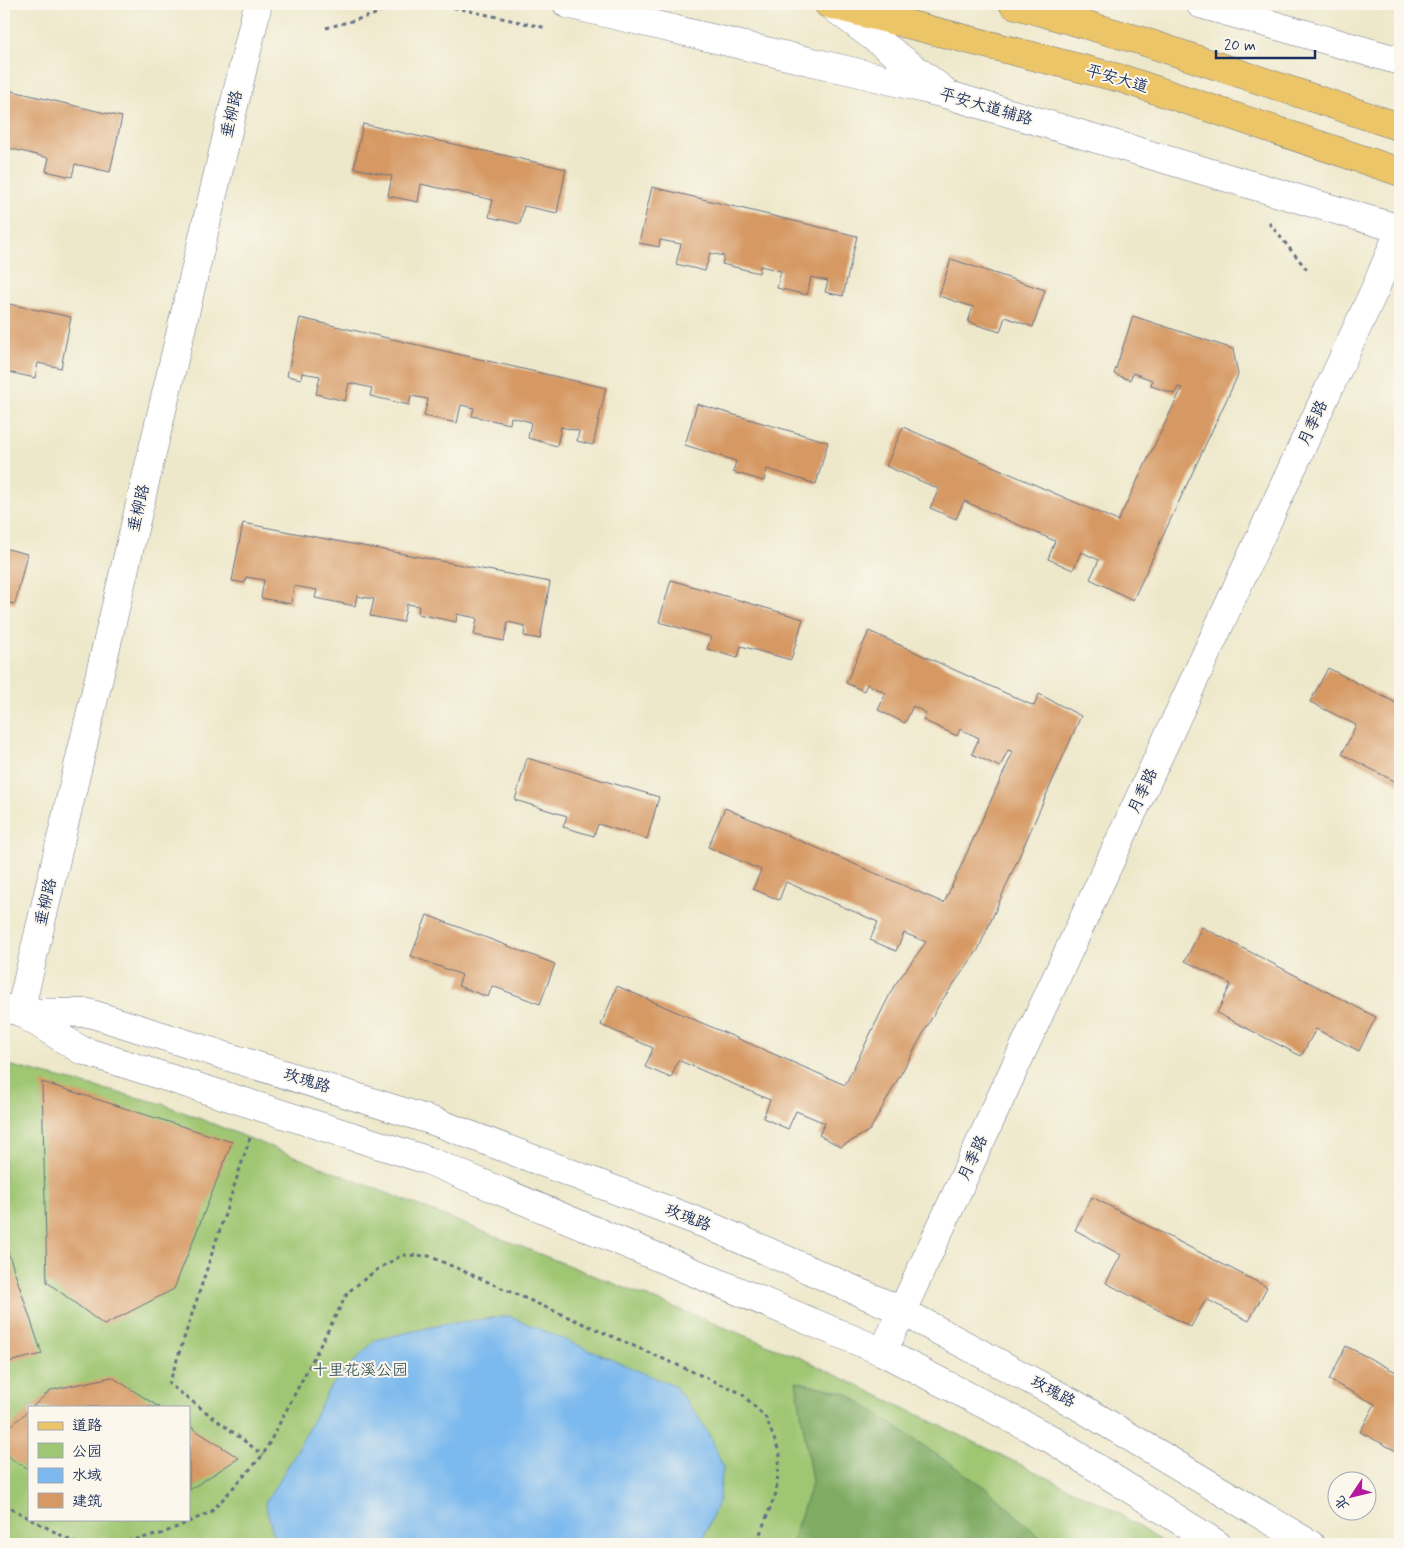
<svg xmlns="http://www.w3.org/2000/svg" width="1404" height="1548" font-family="Mynerve,'LXGW WenKai TC',sans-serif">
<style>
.green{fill:#9fc672;stroke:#5d7a68;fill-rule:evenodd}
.forest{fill:#7fab64;stroke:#4d6d61}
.water{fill:#7bb9ee;stroke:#4b74a6}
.building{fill:#d69963}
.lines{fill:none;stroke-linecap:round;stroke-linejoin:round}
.tertiary-casing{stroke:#657084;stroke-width:29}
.primary-casing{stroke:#657084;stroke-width:29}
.path{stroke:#657084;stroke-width:3;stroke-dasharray:4 4;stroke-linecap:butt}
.tertiary{stroke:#fff;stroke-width:28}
.primary{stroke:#edc569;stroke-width:28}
.labels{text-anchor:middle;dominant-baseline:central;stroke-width:4;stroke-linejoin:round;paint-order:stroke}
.street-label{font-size:16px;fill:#1b2f5e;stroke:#fbf7ec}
.park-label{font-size:16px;fill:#435c64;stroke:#fbf7ec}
</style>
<rect width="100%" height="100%" fill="#fbf7ec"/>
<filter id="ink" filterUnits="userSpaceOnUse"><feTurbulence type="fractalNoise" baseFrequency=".02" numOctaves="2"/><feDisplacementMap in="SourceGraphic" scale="10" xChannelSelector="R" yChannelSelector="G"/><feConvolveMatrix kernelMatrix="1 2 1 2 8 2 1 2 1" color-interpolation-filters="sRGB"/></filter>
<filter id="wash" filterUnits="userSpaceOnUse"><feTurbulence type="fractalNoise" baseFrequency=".0096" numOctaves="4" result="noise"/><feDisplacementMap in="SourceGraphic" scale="20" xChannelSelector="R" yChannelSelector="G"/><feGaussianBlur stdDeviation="1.12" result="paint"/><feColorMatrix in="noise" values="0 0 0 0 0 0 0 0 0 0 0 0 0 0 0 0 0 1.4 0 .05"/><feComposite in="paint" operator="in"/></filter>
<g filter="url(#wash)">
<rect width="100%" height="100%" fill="#eee8cb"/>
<path class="green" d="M4,1064L163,1104L801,1358L1112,1509L1165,1544H4ZM29,1407H189V1519H29Z"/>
<path class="forest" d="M796,1381L846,1393L990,1491L1047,1544H791L812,1482Z"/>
<path class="water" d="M509,1316L674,1386L697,1415L712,1440L723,1467L719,1499L701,1544H276L265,1503L293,1458L330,1387L375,1340L445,1324Z"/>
<g id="blocks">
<path class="building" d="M4,89L122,117L110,172L75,164L72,177L46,171L49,158L4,147Z
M363,124L566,169L557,213L524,206L520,224L489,217L493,200L421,184L418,202L388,196L392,176L354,168Z
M652,187L857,236L843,296L825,292L828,281L811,277L807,295L777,288L781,271L760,266L759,273L722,264L724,256L710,253L705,271L676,264L681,244L660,240L659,247L639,243Z
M951,259L1045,290L1033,327L1005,317L1000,332L968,322L973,307L939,296Z
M4,303L71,317L61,368L38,363L35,378L4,371L5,356H4Z
M1133,316L1233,349L1238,375L1133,600L1090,579L1099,560L1081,552L1073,570L1048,559L1055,541L964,501L956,519L930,508L939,489L886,466L903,427L1118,521L1182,388L1178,387L1175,394L1151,386L1152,380L1133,373L1130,380L1114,374Z
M300,318L606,388L593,445L577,441L579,431L561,427L557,446L528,438L531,422L511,417L510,424L472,416L474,408L461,405L457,423L424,416L428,399L411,396L409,405L370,396L372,388L349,383L345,401L316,394L320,376L302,373L301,379L287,376Z
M697,404L828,442L816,484L767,469L764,481L733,472L736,461L685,445Z
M243,523L550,582L540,639L524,636L525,626L508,622L504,641L474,635L477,618L457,614L456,622L418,614L419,606L407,604L403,622L370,616L374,599L357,596L355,606L315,598L317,590L294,586L291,604L261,598L264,580L246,577L245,583L232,581Z
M4,548L27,554L15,604L4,602Z
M671,580L803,619L791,660L741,646L738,658L707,649L711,637L659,622Z
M869,631L1034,706L1039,694L1081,716L978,950L940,1003L870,1130L841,1147L819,1135L825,1123L796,1111L788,1129L763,1118L770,1100L678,1060L671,1078L645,1067L653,1048L601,1025L617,986L845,1085L894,986L926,942L904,933L896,951L870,940L878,922L786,882L779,900L753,889L761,870L708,847L725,808L944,903L1013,752L1008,750L1000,767L972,754L979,738L960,729L957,736L923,720L926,713L913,706L905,723L878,710L886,693L867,684L864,691L846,683Z
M1328,668L1400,705V784L1342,754L1356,725L1310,702Z
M527,758L659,797L647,839L598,824L594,836L563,827L567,816L515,800Z
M427,915L555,964L540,1004L492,986L488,997L458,986L462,975L411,956Z
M1202,927L1376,1017L1359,1051L1316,1029L1301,1056L1217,1013L1231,984L1185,961Z
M42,1082L232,1142L174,1289L104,1325L47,1282Z
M1092,1197L1267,1287L1249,1321L1206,1299L1191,1327L1106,1283L1121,1255L1075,1230Z
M4,1240L42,1354L4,1363Z
M1346,1346L1400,1374V1453L1360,1432L1375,1404L1329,1380Z
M112,1377L159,1407H32L51,1390Z
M29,1410V1469L14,1461L4,1451V1432Z
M189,1426L239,1458L189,1490Z"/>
</g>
</g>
<g filter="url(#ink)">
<use href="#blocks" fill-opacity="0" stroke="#657084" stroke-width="1"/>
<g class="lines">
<g class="tertiary-casing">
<path id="tertiary" d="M567,4L868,75L952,96L1400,229
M829,4L942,89
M1200,4L1400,61
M4,1008L20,1012L89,1013L436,1122L710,1226L902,1311L1073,1403L1310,1544
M20,1012L81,1050L427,1160L883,1352L1051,1439L1217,1544
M20,1012L258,4
M883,1352L1375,289L1400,229"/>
</g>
<g class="primary-casing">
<path id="primary" d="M828,4L1123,79L1400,172
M1013,4L1139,40L1400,127"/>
</g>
<path class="path" d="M438,4L547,28
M326,28L373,15L395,4
M1269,223L1308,271
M250,1138L169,1384L263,1455
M4,1504L29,1518
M31,1519L77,1544
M112,1544L161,1534L211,1512L263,1455L348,1292L375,1271L402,1255L429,1256L741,1393L766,1418L780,1454L776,1493L756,1544"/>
<use href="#tertiary" class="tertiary"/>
<use href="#primary" class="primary"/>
</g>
</g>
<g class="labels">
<g class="street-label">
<text transform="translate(1117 79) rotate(16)">平安大道</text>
<text transform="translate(986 107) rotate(16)">平安大道辅路</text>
<text transform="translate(232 114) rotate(-77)">垂柳路</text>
<text transform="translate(1313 423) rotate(-65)">月季路</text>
<text transform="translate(139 508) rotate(-77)">垂柳路</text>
<text transform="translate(1143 791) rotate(-65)">月季路</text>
<text transform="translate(46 902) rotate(-77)">垂柳路</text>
<text transform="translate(307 1081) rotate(17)">玫瑰路</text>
<text transform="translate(973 1158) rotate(-65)">月季路</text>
<text transform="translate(688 1218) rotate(21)">玫瑰路</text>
<text transform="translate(1053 1392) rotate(29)">玫瑰路</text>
</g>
<g class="park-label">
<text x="360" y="1370">十里花溪公园</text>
</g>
</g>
<rect width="1404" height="1548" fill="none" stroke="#fbf7ec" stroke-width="20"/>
<rect x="28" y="1406" width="162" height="115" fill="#fbf7ec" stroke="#a1a7b3"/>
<rect x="38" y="1422" width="25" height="8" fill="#edc569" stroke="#a1a7b3"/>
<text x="72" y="1430" font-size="15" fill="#1b2f5e">道路</text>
<rect x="38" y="1443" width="25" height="15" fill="#9fc672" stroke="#a1a7b3"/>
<text x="72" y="1456" font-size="15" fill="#1b2f5e">公园</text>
<rect x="38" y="1468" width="25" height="15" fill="#7bb9ee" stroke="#a1a7b3"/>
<text x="72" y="1480" font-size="15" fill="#1b2f5e">水域</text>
<rect x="38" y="1493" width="25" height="15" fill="#d69963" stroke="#a1a7b3"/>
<text x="72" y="1506" font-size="15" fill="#1b2f5e">建筑</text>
<g transform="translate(1352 1496) rotate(235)"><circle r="24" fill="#fbf7ec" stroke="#a1a7b3"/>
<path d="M0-4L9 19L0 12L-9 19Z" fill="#b5179e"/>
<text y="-8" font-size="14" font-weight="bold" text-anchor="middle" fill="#1b2f5e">北</text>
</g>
<path d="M1216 50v8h99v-8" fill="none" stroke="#1b2f5e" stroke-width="2.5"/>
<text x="1224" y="50" font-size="15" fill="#1b2f5e" stroke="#fbf7ec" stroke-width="4" paint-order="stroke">20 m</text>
</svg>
